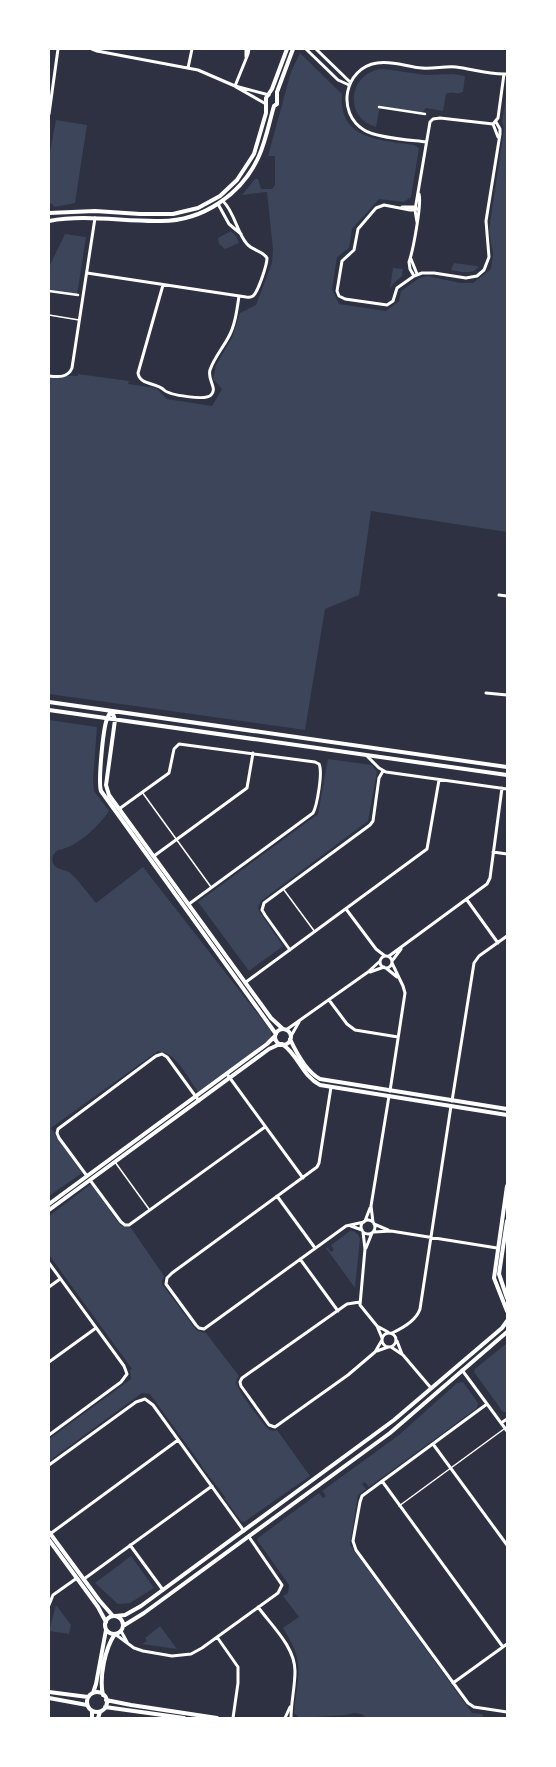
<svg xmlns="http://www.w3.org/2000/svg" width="556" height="1767" font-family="Barlow,sans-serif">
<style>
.green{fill:#3c4559}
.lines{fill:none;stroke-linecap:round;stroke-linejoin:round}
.service{stroke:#fff;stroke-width:1.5}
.pedestrian{stroke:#fff;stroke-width:2.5}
.minor{stroke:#fff;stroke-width:3}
.tertiary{stroke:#fff;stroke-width:4}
</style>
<rect width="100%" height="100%" fill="#2d3142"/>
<path class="green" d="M300,53L342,94C338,140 381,140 414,145L419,148L411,197L404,202L379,199L352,229L349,248L337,257L332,289L339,304L386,311L399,301L401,291L419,278L428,276L460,283H473L491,269L493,254L489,230L504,129L502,121L507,92V532L371,511L359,595L325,609L305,730L49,694V375L78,376V374L129,381L128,384L156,388L167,399L212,406L222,389L213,379L216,365L232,338L240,313L256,305L272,263L273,250L267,192L242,195L255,179H258L261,189H272L275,185V156H268L291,72Z
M384,69L426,75L453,74L465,76L463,92C457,95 452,91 446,94L443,111L426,108L422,113L380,106L376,127C342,118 349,70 384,69Z
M56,120L87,125L75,203L55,207L49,202V157Z
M231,231L236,236L239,243L225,249L219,244L218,238Z
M65,234L86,237L77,295L49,290V267Z
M454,263L477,266L479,267C471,275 462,272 451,270Z
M393,268L403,269L402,276L394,283L390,289Z
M49,720L97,727L93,780L94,791L109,811C99,826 76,848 58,850C54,853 51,857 53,863C56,870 64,869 69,872C77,878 89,895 96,903L143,867L271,1031V1038L198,1092C188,1078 177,1053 158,1051L51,1128L82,1173L49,1196Z
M328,759L372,765L377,772L368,821L261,901L258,907L259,911L283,946L249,971L198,902L318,814Z
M91,1184L120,1225L131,1228L164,1276L162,1281V1284L197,1331L206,1333L239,1376C237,1379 235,1381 237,1385C239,1392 263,1424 268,1429C271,1431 274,1431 277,1430L310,1476L244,1522L241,1521L224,1498H226L201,1466H202L150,1394L142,1393L49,1461V1439L131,1379L130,1370L132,1369L49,1255V1216Z
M350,1231C354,1230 359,1235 360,1239L355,1288L326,1248L327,1247L331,1252L334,1250L331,1245Z
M507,1343V1412H503L474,1372L475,1369Z
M463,1382L478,1403L477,1408L369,1487L365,1482L362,1484L366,1489L358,1495L350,1545L472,1713L482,1714L484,1718H367L361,1714L354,1713L346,1715L300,1718L294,1713C297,1673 307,1666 283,1628L299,1617L283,1596L288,1593L289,1585L257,1540L258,1538L319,1493L323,1498L326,1496L322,1491L399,1435L457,1383Z
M131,1556L154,1588L130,1603L118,1604L95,1583Z
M56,1605L71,1625L69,1634L49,1631Z
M160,1626L177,1649L142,1644L147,1641L145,1638Z"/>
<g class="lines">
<path class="service" d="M49,315L79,320
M142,792L211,887
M284,890L315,932
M115,1162L149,1209
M399,1506L504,1429"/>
<path class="pedestrian" d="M379,107L425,114
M49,291L78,295"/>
<path class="minor" d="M92,49L97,51L198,70L235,86L269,95
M246,49V57
M306,49L338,80L349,85
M316,49L350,82
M188,68L192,49
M235,86L248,54L249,49
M236,87L266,104
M49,114L58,49
M493,124L498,137
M426,142C410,140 376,138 364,130C336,113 344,68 377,63C392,60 407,67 422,68C433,69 445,66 456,67C472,69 490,75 507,74
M218,204L229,224L241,234
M402,207H416
M419,209L410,210L384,205L376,208L358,229L354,250L342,261L337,291L339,296L345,299L387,305L393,301L397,288L414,276L422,273H434L466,278L477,276L484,270L489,257L486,221L500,134V129L496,122
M417,222L415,210L430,122L433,119L440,118L493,124L498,118L504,74
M411,259L417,274
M87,273L246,297C249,297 250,298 253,296C258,292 267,265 267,258C262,250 253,251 247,244C237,233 235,213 223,201
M414,276L410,269L409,262C413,251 422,203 419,194
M163,285L138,373C140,386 157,382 164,390C169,395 206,401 211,395C218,388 207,380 210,370C214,358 222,349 228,338C235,326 237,310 239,296
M49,376C58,377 68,378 72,368L95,218
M499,595L507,596
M486,693L507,695
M367,756L379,768L386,772L507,789
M119,809L169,773L174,749L179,744L315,762L319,764C323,772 317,806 313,813L189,904
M493,852L507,854
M154,856L247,788L253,753
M467,900L498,943
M346,909L376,949L385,956
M290,950L265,915L262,910L264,903L370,825L373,821L379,778L383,771
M380 962a6 6 0 1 1 12 0a6 6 0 1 1-12 0Z
M389,956L487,884L490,878L502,788
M392,961L401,949
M386,968L397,977
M370,972L384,967
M246,982L427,849L439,780
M329,1000L347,1024L355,1030L398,1037
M286,1030L368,972L380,961
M291,1036L299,1022
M227,1074L303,1178
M331,1087L319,1163L317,1167L172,1273L167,1278L166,1284L196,1325L199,1328L204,1329L346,1226L364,1222
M390,1091L405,993L403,986L392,963
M452,1101L474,963L479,956L507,936
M87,1176L59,1138L57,1133L58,1129L156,1056L162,1054L167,1057L199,1101
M90,1180L121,1222L125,1225H129L265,1127
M277,1196L315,1248
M361 1227a7 7 0 1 1 14 0a7 7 0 1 1-14 0Z
M365,1221L370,1208
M373,1222L371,1206L389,1096
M374,1224L388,1230
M351,1226L362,1230
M363,1232L365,1249L360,1305L377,1326L382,1338
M374,1232L391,1231L497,1248
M366,1248L372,1233
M300,1259L338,1311
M49,1263L124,1366L127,1374L121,1382L49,1435
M49,1287L60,1279
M360,1302L347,1304L242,1378L240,1382L241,1386L269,1425L275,1427L348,1375L375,1352L382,1340
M377,1326L388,1332
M382 1340a7 7 0 1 1 14 0a7 7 0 1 1-14 0Z
M392,1333C403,1328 416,1321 420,1309L451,1106
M397,1341L402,1354
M391,1347L403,1355L431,1388
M377,1351L388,1347
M49,1362L96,1328
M462,1370L507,1431
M487,1404L362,1496L360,1502L353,1541L356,1550L468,1703L474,1707L507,1712
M501,1423L507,1419
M433,1444L507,1545
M49,1465L136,1402L145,1399L153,1405L244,1531
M382,1481L503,1647
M50,1534L178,1440
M130,1545L163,1590
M84,1579L212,1486
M49,1605L53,1595L77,1578
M258,1607C272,1626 295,1647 295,1671C295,1687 291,1702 291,1718
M121,1631L127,1642
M115,1634L134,1648L143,1651L172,1656L191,1654L202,1648L278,1593L282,1585L249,1537
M217,1637L238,1667V1683L233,1718
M453,1683L507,1644
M285,1718L290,1707"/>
<path class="tertiary" d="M49,213L95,211L140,214H173L198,208L220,196L237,180L254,154L266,113V98L272,89L287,49
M49,221C86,214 124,222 161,221C203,221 242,194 259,156C266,140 269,123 274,106L277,104V92L293,49
M49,702L507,767
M49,710L507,775
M112,711C110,713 108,716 107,719C103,729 98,782 101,791L276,1034
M112,711L115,720L107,778L106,785L109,795L271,1018L283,1029
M275 1037a8 8 0 1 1 16 0a8 8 0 1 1-16 0Z
M290,1039C296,1052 307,1072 320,1079L507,1109
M282,1044C298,1054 302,1076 320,1085L507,1115
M507,1186L494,1278L507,1311
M49,1204L267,1044L275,1036
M49,1210L269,1049L280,1044
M507,1221L499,1274L507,1298
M49,1532L99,1600L113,1616
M49,1540L98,1607L106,1622
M105 1625a9 9 0 1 1 18 0a9 9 0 1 1-18 0Z
M116,1616L125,1615L141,1606L394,1420L502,1328L507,1321
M123,1626L144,1613L390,1433L507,1332
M49,1692L88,1697
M87 1702a10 10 0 1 1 20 0a10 10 0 1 1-20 0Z
M93,1693L96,1684L106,1630
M103,1695C99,1678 105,1648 115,1634
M49,1698L87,1705
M106,1700L131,1705L217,1718
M105,1707L184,1718
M92,1711V1718
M98,1718L100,1712"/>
</g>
<rect width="556" height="1767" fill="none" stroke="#ffffff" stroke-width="100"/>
</svg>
